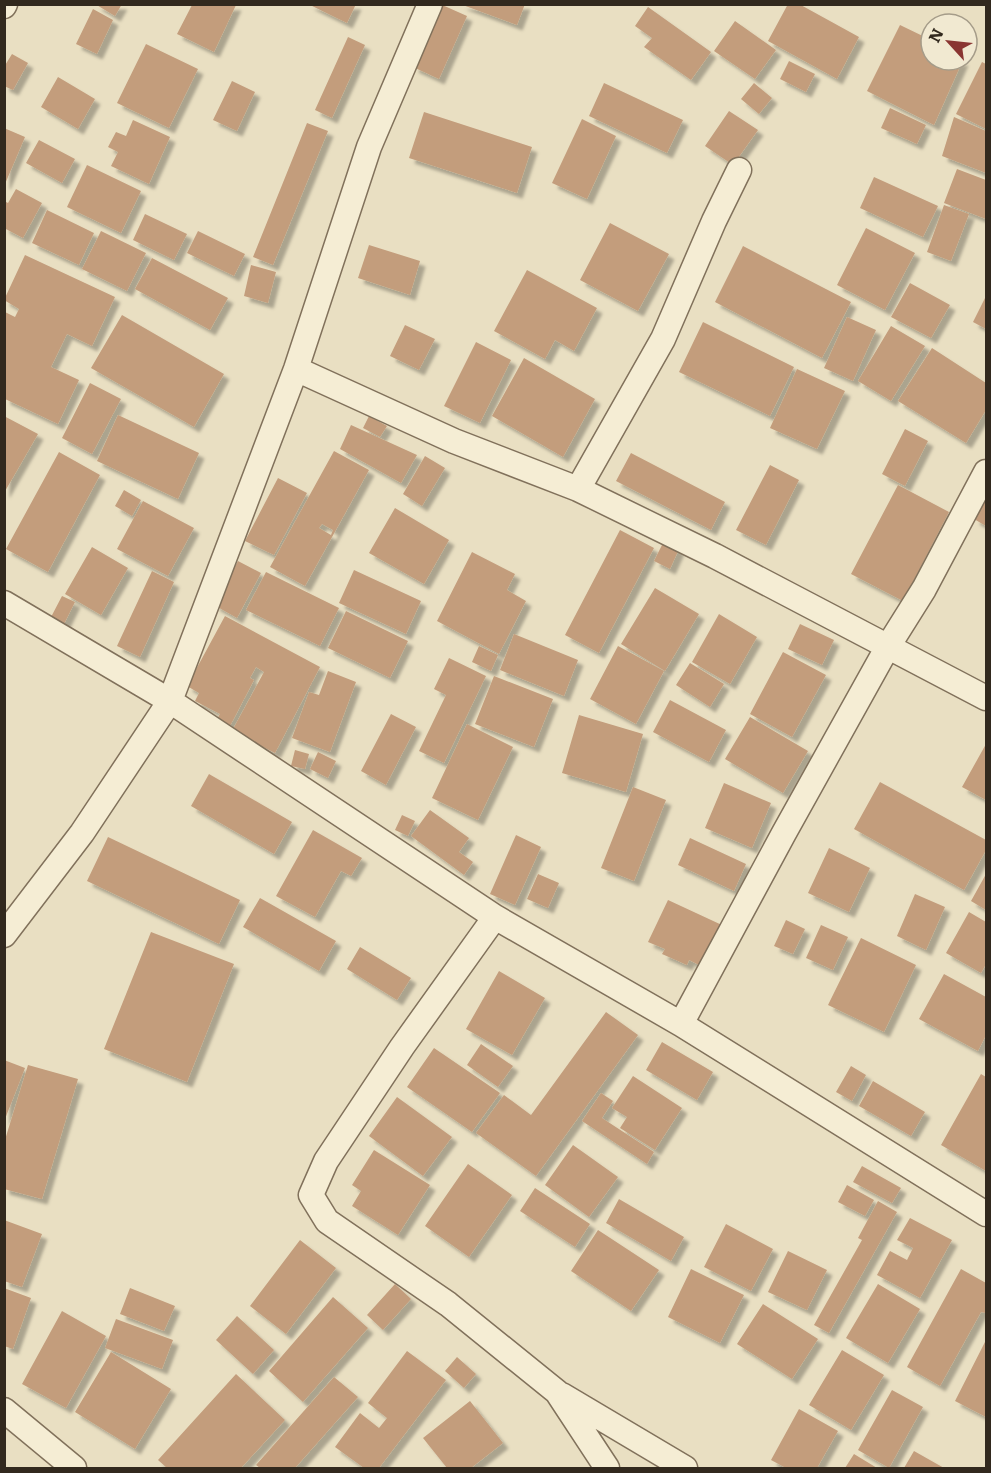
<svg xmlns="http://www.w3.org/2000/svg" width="991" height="1473" font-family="Literata,serif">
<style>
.building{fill:#c39d7c;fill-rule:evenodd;filter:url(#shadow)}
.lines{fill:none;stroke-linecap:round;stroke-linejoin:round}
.street-casing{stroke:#81715b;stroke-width:27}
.street{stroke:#f5edd4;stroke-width:24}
</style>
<defs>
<filter id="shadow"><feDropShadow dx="5.5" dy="5.5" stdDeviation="1.5" flood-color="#0004"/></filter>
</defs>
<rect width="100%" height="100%" fill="#e9dfc2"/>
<path class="building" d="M95,4H122L115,16Z
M308,4H356L347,23Z
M440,4L467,16L439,79L413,67Z
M460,4H525L517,25Z
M788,4H799L859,37L837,79L768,41Z
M192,5H236L214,52L177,34Z
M648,7L711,52L691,80L644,47L652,38L635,26Z
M93,9L113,20L97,54L76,44Z
M735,21L776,50L755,79L714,51Z
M900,25L931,40V60H963L934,125L867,91Z
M348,37L365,45L332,118L315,110Z
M146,44L198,69L169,128L117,103Z
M12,54L28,63L13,90L4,86V67Z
M789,61L815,74L806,92L780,79Z
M982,62L986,64V129L956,114Z
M58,77L95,99L78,129L41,107Z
M232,81L255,92L237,131L213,120Z
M604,83L683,120L667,153L589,116Z
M754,83L772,98L759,114L741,99Z
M890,108L926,125L917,144L881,128Z
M729,111L758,130L733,165L705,146Z
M424,112L532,147L517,193L409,158Z
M954,117L986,131V173L942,156Z
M582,119L616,136L587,199L552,183Z
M133,120L170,137L149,184L111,166L118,152L108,147L116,132L126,136Z
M307,123L328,131L273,265L253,257Z
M4,128L25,137L5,184H4Z
M39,140L75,159L62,183L26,163Z
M87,165L141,191L121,233L67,207Z
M957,169L986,180V219L944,203Z
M874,177L938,206L923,237L860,208Z
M16,189L42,203L23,238L4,228V201L8,203Z
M944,205L969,214L951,261L927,252Z
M47,210L94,233L79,265L32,243Z
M145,214L187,234L174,260L133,240Z
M610,223L669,254L638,311L580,280Z
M866,228L915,253L885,310L837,285Z
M101,231L146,253L127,291L82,269Z
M198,231L245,254L234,276L187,253Z
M369,245L420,261L410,295L358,278Z
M743,246L851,302L822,358L715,302Z
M25,255L115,297L92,346L67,334L51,367L79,380L58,424L5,399V312L15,317L19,309L4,300Z
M152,258L228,298L210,330L135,289Z
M251,265L276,272L268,303L244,296Z
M527,270L597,308L574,351L555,340L545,359L494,331Z
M910,283L950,305L931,338L891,317Z
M986,296V329L973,322Z
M122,315L224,374L194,427L91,368Z
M847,317L876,330L853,381L824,368Z
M703,322L794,367L770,416L679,372Z
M405,325L435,339L419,370L390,356Z
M891,326L925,346L891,401L858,381Z
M476,342L511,360L480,423L444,406Z
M932,348L986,383V410L966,443L898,401Z
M524,358L595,399L563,457L492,416Z
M797,369L845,391L817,449L770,428Z
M90,383L121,399L92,454L62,438Z
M118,415L199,453L178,499L97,461Z
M4,416L38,434L4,493Z
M369,416L387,426L380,437L363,428Z
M351,425L417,455L401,483L340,449Z
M905,429L928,441L905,486L882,474Z
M334,451L369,470L305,586L270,567ZM322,524L333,530L331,535L319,528Z
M59,452L100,475L48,572L6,549Z
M631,453L725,502L711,530L616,481Z
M425,456L445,468L422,506L403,494Z
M770,465L799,480L766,545L736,530Z
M278,478L307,493L274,555L245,541Z
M898,485L949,512L903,601L851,574Z
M124,490L141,500L132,516L115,506Z
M986,498V526L974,519Z
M143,501L194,528L168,576L117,549Z
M395,508L449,540L424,584L369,553Z
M620,530L654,548L599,653L565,635Z
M664,541L679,549L670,569L654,561Z
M92,547L128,568L101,615L65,594Z
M472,552L515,574L507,590L526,601L499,654L437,621Z
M238,561L261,573L237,618L214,605Z
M354,570L421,601L406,634L339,603Z
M152,571L174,582L140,657L117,646Z
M266,572L339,608L320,646L246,610Z
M655,588L699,614L665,671L621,644Z
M62,596L75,602L63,626L50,619Z
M346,611L408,641L390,678L328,648Z
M719,614L757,637L730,684L692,662Z
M225,616L320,667L275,753L232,731L264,672L256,667L250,678L254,680L230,726L217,719L220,714L195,701L199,693L187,686Z
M800,624L834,640L822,665L788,649Z
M514,634L578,660L564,696L500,670Z
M479,646L498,655L491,671L472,662Z
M618,646L664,671L636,724L590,699Z
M783,652L826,675L792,737L750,714Z
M449,658L486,676L444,763L419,751L446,695L434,689Z
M690,663L724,684L710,707L676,685Z
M328,671L356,682L330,752L292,738L309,692L319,695Z
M494,676L553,699L534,747L475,724Z
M670,700L726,730L709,762L653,732Z
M391,714L416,727L386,785L361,771Z
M579,715L643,734L626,792L562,773Z
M750,717L808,751L783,793L725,759Z
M467,724L513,747L478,820L432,798Z
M986,744V800L962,787Z
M295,750L309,754L305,769L291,766Z
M318,752L336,761L328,778L310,769Z
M209,774L292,822L274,854L191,806Z
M880,782L986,840V850L964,890L854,829Z
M724,783L771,803L752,848L705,828Z
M633,787L666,800L634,881L601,868Z
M430,810L469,838L459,852L473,862L464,875L411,836Z
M402,815L415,821L408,836L395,830Z
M313,830L362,858L351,876L341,871L315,917L276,896Z
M516,835L541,847L515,905L490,894Z
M108,837L240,900L219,944L87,881Z
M690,838L746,864L734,891L678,865Z
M829,848L870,868L849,912L808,893Z
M538,874L559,883L548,908L527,899Z
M986,874V910L971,901Z
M915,894L945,907L926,950L897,936Z
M260,898L336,941L319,971L243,927Z
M668,900L724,926L705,968L689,960L687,965L662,954L665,949L648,942Z
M969,912L986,922V964L981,973L946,953Z
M786,920L805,929L793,954L774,946Z
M821,925L848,937L833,970L806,958Z
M151,932L234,964L187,1082L104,1049Z
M861,938L916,965L884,1032L828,1005Z
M360,947L411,978L397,1000L347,969Z
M499,971L545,998L512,1055L466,1029Z
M944,974L986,997V1035L978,1051L919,1019Z
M606,1012L638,1035L536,1176L476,1133L504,1095L531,1115Z
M662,1042L713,1072L697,1100L646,1070Z
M481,1044L513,1066L498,1087L467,1065Z
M434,1048L500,1093L472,1132L407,1087Z
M4,1060L25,1068L5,1119H4Z
M28,1065L78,1079L42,1199L4,1189V1143Z
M851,1066L866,1075L852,1101L836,1092Z
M981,1074L986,1077V1171L941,1145Z
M633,1076L682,1108L655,1150L620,1128L627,1117L612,1108Z
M873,1081L925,1112L911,1136L859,1106Z
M601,1093L613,1101L602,1118L654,1152L647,1164L582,1121Z
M397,1097L452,1137L423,1176L369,1136Z
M573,1145L618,1177L589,1217L545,1185Z
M374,1150L430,1185L398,1235L352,1206L361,1191L352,1185Z
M468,1164L512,1195L469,1257L425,1226Z
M862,1166L901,1188L892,1203L853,1182Z
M847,1185L874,1200L865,1216L838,1202Z
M535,1188L590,1224L575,1247L520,1211Z
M619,1199L684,1237L671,1261L606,1223Z
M878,1201L897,1212L829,1333L814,1325L862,1240L858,1238Z
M910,1218L952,1240L920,1298L877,1275L890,1251L907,1260L913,1248L897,1240Z
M4,1220L42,1234L22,1287L4,1281Z
M726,1224L773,1249L751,1291L704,1267Z
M598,1230L659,1270L631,1311L571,1271Z
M300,1240L336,1268L286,1334L250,1306Z
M788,1251L827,1270L807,1310L768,1292Z
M691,1269L744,1295L720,1343L668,1317Z
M961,1269L986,1283V1313L981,1312L940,1386L907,1367Z
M395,1284L411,1299L383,1330L367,1315Z
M878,1284L920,1309L888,1363L846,1338Z
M4,1288L31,1298L13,1349L4,1346Z
M130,1288L175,1306L164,1331L120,1314Z
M333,1297L368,1328L303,1402L269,1371Z
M763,1304L818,1339L792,1379L737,1344Z
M62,1311L106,1336L66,1408L22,1384Z
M237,1316L274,1350L253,1374L216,1340Z
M116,1319L173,1340L162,1369L105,1348Z
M986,1340V1417L955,1401Z
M842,1350L884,1375L851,1430L809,1405Z
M407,1351L446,1380L379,1468H364L335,1447L360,1413L379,1428L387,1418L368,1403Z
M111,1352L171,1389L135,1449L75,1412Z
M457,1357L476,1374L464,1388L445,1371Z
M236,1374L285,1420L241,1468H167L158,1460Z
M334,1377L358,1397L295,1468H260L256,1465Z
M892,1390L923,1407L889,1468L858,1450Z
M470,1401L503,1443L471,1468H447L423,1438Z
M799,1409L838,1431L817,1468H786L771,1460Z
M914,1451L944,1468H904Z
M854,1454L877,1468H845Z"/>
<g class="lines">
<g class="street-casing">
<path id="street" d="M4,6L5,4
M296,369L454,441L578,489L715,556L986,698
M578,489L663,339L714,221L739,170
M4,603L170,701L495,917L402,1047L326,1161L311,1195L327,1221L448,1304L557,1392L607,1468
M495,917L681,1024L986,1214
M4,935L82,833L170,701L296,369L369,147L430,4
M681,1024L784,833L887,648L924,589L986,472
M562,1395L685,1468
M4,1410L74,1468"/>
</g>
<use href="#street" class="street"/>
</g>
<rect width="991" height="1473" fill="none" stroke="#32291e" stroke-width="12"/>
<g transform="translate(949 42) rotate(297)"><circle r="28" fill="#f1e9d1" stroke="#a59c89" stroke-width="1.5"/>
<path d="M0-4.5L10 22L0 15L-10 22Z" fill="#8a3531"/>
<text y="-9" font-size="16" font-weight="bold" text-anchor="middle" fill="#32291e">N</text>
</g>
</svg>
